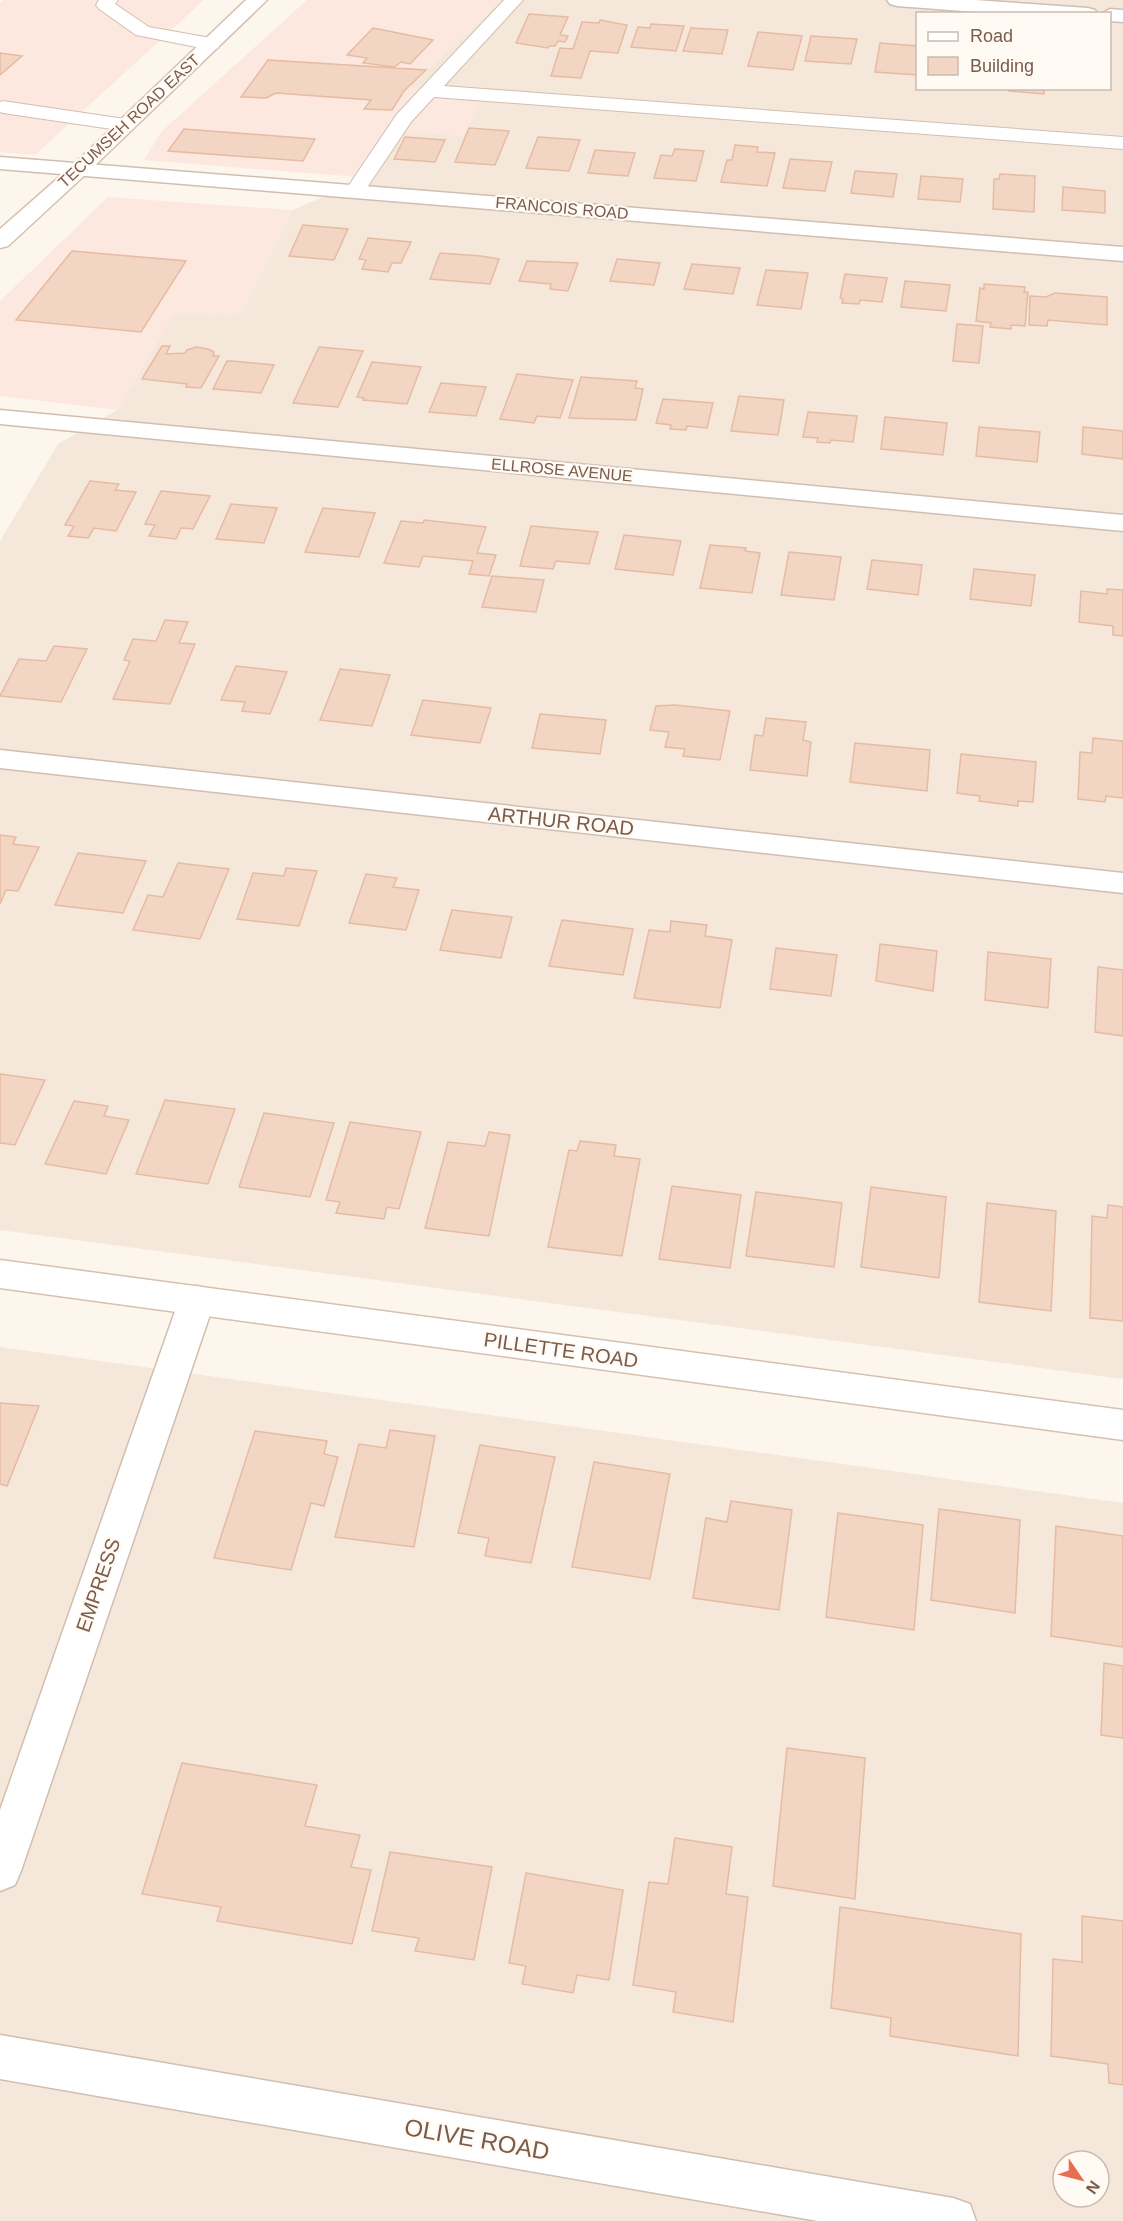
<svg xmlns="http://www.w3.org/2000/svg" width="1123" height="2221" font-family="Helvetica,sans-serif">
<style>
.residential{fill:#f5e8da;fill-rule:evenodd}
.commercial{fill:#fde8e0}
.building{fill:#f3d5c3;stroke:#e6bba3;stroke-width:1.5}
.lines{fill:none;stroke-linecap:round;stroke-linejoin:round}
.lane-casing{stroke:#d1beb0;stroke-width:2}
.street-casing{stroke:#d1beb0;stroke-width:3}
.secondary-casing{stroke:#d6c0b0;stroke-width:3}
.lane{fill:#fff;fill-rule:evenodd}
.street{fill:#fff;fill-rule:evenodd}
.secondary{fill:#fff;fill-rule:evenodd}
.labels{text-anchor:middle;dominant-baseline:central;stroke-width:4.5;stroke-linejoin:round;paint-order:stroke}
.far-street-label{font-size:16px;fill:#7a5c4d;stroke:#fffaf3}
.street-label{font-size:20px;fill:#7a5c4d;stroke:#fffaf3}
.near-street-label{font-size:24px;fill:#7a5c4d;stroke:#fffaf3}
</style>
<rect width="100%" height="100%" fill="#fdf6ec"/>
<path class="residential" d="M502,0H1123V1379L0,1230V541L58,444L117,410L173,314L240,315L292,210L369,178L409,87ZM918,14H1110V88H918Z
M0,1347L1123,1503V2221H0ZM1063,2161H1099V2197H1063Z"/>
<path class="commercial" d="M4,0H204L35,155L0,152V4Z
M307,0H502L409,87L485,93L463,136L395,131L370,178L144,160L161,132Z
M108,197L292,210L240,315L173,314L117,410L0,396V301Z"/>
<path class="building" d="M529,14L568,17L560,35L568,36L565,42L558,41L555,46H549L548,48L516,43Z
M600,20L627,25L618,53L590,51L581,78L551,76L560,48L573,49L582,22L599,23Z
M651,24L684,26L676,51L631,47L638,27L650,28Z
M373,28L433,40L410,64L401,62L395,67L363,63L367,58L347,55Z
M691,28L728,30L722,54L683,51Z
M758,32L802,36L793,70L748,66Z
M811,36L857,39L851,64L805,61Z
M880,43L918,46V75L875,72Z
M0,53L22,56L0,75Z
M268,60L426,70L404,91L392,110L364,109L371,100L276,93L266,98L241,97Z
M1009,88H1044V94L1009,91Z
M469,128L509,131L495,165L455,162Z
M184,129L315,139L303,161L168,151Z
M405,137L445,140L435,162L394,159Z
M538,137L580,140L569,171L526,168Z
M735,145L758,147L757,152L775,153L767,186L721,182L727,160H732Z
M675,149L704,151L696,181L654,178L661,155L672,156Z
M595,150L635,153L628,176L588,173Z
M790,159L832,162L825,191L783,188Z
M855,171L897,174L893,197L851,193Z
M1000,174L1035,176L1034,212L993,209L994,179H999Z
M921,176L963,179L960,202L918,199Z
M1063,187L1105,191V213L1062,210Z
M303,225L348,229L334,260L289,256Z
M368,238L411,242L401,263H392L388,272L362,269L366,260L359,259Z
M72,251L186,261L141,332L16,320Z
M440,253L481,256L499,259L490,284L430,279Z
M617,259L660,263L654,285L610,281Z
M527,261L578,263L568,291L550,289L551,284L519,281Z
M692,264L740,268L733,294L684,289Z
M766,270L808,273L801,309L757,305Z
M845,274L887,278L882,302L860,300L859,304L842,303L843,299L840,298Z
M905,281L950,285L946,311L901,307Z
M984,284L1025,287L1024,292H1028L1025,326L1011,325V329L990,327L991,323L976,321L980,288L984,289Z
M1055,293L1107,297V325L1048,320L1047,326L1029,325L1030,296L1046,297Z
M957,324L983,326L979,363L953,361Z
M162,346H170L166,354L185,353L187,350L196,347L208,349L214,352L213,356H219L201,388L186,387L187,384L142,379Z
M319,347L363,351L338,407L293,403Z
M227,361H232L274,365L261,393L213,389Z
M372,362L421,367L407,404L363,400L364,398L357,397Z
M517,374L573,380L560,418L537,416L534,423L500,419Z
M581,377L637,381L635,388L643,389L636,420L569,418Z
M441,383L486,387L476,416L429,412Z
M739,396L784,400L778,435L731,431Z
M663,399L713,403L707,428L687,426L686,430L670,429L671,425L656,423Z
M808,412L857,416L853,442L831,440L830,443L817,442L818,438L803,437Z
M885,417L947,423L943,455L881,449Z
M979,427L1040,432L1037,462L976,456Z
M1083,427L1123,431V459L1082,454Z
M90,481L119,484L115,490L136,492L116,531L94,528L88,538L68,536L74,526L65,525Z
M161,491L210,496L193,529L181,528L176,539L149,536L155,525L145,524Z
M231,504L277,508L264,543L216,539Z
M323,508L375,513L359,557L305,552Z
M424,520L486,527L477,553L496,555L489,576L469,574L473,561L423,556L419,567L384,563L401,521L423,523Z
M531,526L598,532L589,564L556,561L553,569L520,566Z
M624,535L681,541L673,575L615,569Z
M710,545L746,548L745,551L760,553L752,593L700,588Z
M789,552L841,557L834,600L781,595Z
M872,560L922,565L918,595L867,589Z
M974,569L1035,575L1031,606L970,599Z
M492,576L544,580L536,612L482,607Z
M1107,589L1123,590V636L1113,635V626L1079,622L1081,591L1107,594Z
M165,620L188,622L179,643L195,644L170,704L113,699L130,661L124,660L133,639L156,641Z
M54,646L87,649L61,702L0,696L19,659L46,661Z
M236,666L287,672L270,714L242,711L245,702L221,700Z
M340,669L390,675L372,726L320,720Z
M423,700L491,708L480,743L411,735Z
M675,705L730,711L720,760L683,756L685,749L665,747L669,732L650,730L656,706Z
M540,714L606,720L600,754L532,748Z
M766,718L806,722L803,740L811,742L807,776L750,770L755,735L763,736Z
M1093,738L1123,741V798L1106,796L1105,802L1078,799L1080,752L1092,753Z
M855,743L930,750L927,791L850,782Z
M961,754L1036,762L1033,802L1018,801V806L979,801L980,796L957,793Z
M0,835L16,837L13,844L39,847L18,891L6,890L0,904Z
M78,853L146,861L123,913L55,905Z
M178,863L229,869L200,939L133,930L148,895L163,897Z
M286,868L317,871L299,926L237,919L253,873L284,876Z
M366,874L397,878L393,887L419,890L406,930L349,923Z
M452,910L512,917L501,958L440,950Z
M562,920L633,929L623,975L549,966Z
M671,921L707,925L705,936L732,940L720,1008L634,998L649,930L670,932Z
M880,944L937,951L933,991L876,981Z
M776,948L837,955L831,996L770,989Z
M988,952L1051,959L1048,1008L985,1000Z
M1098,967L1123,970V1036L1095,1032Z
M0,1074L45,1080L15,1145L0,1143Z
M165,1100L235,1109L208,1184L136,1174Z
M74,1101L108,1106L104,1116L129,1120L106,1174L45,1164Z
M264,1113L334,1123L310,1197L239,1187Z
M350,1122L421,1132L399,1209L387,1207L384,1219L336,1213L340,1202L326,1200Z
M489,1132L510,1135L489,1236L425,1228L448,1142L485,1146Z
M580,1141L616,1145L614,1156L640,1159L622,1256L548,1247L569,1150L577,1151Z
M672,1186L741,1195L730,1268L659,1259Z
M871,1187L946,1197L939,1278L861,1267Z
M756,1192L842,1203L834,1267L746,1256Z
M987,1203L1056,1211L1051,1311L979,1302Z
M1108,1205L1123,1207V1321L1090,1318L1092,1216L1107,1218Z
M0,1403L39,1406L7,1486L0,1484Z
M390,1430L435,1436L414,1547L335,1537L359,1444L386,1448Z
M255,1431L327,1441L324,1454L338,1457L324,1506L311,1503L291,1570L214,1558Z
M480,1445L555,1457L531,1563L485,1556L489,1538L458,1533Z
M594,1462L670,1474L650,1579L572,1567Z
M731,1501L792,1510L779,1610L693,1598L706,1518L727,1522Z
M939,1509L1020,1520L1015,1613L931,1600Z
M838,1513L923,1525L914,1630L826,1617Z
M1056,1526L1123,1536V1647L1051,1636Z
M1104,1663L1123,1666V1738L1101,1735Z
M787,1748L865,1758L855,1899L773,1886Z
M182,1763L317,1785L305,1826L360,1835L351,1867L371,1870L352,1944L217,1921L221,1907L142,1894Z
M675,1838L732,1847L726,1894L748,1897L733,2022L673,2012L676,1992L633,1985L649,1882L668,1884Z
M390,1852L492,1867L474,1960L415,1951L419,1938L372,1931Z
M526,1873L623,1890L609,1980L577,1975L573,1993L522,1984L526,1966L509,1963Z
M840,1907L1021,1934L1018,2056L890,2036L891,2018L831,2008Z
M1082,1916L1123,1921V2085L1109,2083L1108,2064L1051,2056L1053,1959L1082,1962Z"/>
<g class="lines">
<g class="lane-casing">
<path id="lane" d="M99,0H118L115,4L149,27L211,38L218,40L220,44L218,48L211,50L136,35L99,9L96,5Z
M504,0H523L444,86L1123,137V149L434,97L411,122L362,195L355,197L348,195L345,191L397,114Z
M3,101L125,119L132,121L135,125L132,129L125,131L3,113L0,112V102Z"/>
</g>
<g class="street-casing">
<path id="street" d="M887,0H975L1088,8L1095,10L1097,14H1003L897,6L890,4Z
M1110,9L1123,10V22L1110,21V14H1101Z
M0,157L1123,247V261L0,169Z
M0,410L1123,515V531L0,424Z
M0,750L1123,873V893L0,768Z
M197,1286L210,1290L215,1300L21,1871L15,1885L0,1891V1810L179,1300L184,1290Z
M0,2035L953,2198L970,2204L976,2221H818L0,2079Z"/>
</g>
<g class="secondary-casing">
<path id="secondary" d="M246,0H267L87,173L8,246L0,248V229L73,165Z
M0,1260L1123,1410V1440L0,1288Z"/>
</g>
<use href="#lane" class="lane"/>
<use href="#street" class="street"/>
<use href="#secondary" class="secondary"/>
</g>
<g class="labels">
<g class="far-street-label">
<text transform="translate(129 121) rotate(-43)">TECUMSEH ROAD EAST</text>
<text transform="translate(562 208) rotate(5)">FRANCOIS ROAD</text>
<text transform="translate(562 470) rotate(5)">ELLROSE AVENUE</text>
</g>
<g class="street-label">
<text transform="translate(561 821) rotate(6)">ARTHUR ROAD</text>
<text transform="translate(561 1350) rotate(8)">PILLETTE ROAD</text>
<text transform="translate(98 1585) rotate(-71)">EMPRESS</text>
</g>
<g class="near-street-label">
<text transform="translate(477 2139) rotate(10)">OLIVE ROAD</text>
</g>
</g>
<rect x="916" y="12" width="195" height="78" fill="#fffaf3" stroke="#cabbb1" stroke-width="1.5"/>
<rect x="928" y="32" width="30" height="9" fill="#ffffff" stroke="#cabbb1" stroke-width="1.5"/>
<text x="970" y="42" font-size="18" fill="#7a5c4d">Road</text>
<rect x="928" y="57" width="30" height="18" fill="#f3d5c3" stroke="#cabbb1" stroke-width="1.5"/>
<text x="970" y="72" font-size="18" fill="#7a5c4d">Building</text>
<g transform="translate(1081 2179) rotate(125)"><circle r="28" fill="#fffaf3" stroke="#cabbb1" stroke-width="1.5"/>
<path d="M0-4.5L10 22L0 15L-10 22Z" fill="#e76f51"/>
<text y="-9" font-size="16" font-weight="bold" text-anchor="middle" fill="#7a5c4d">N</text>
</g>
</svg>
